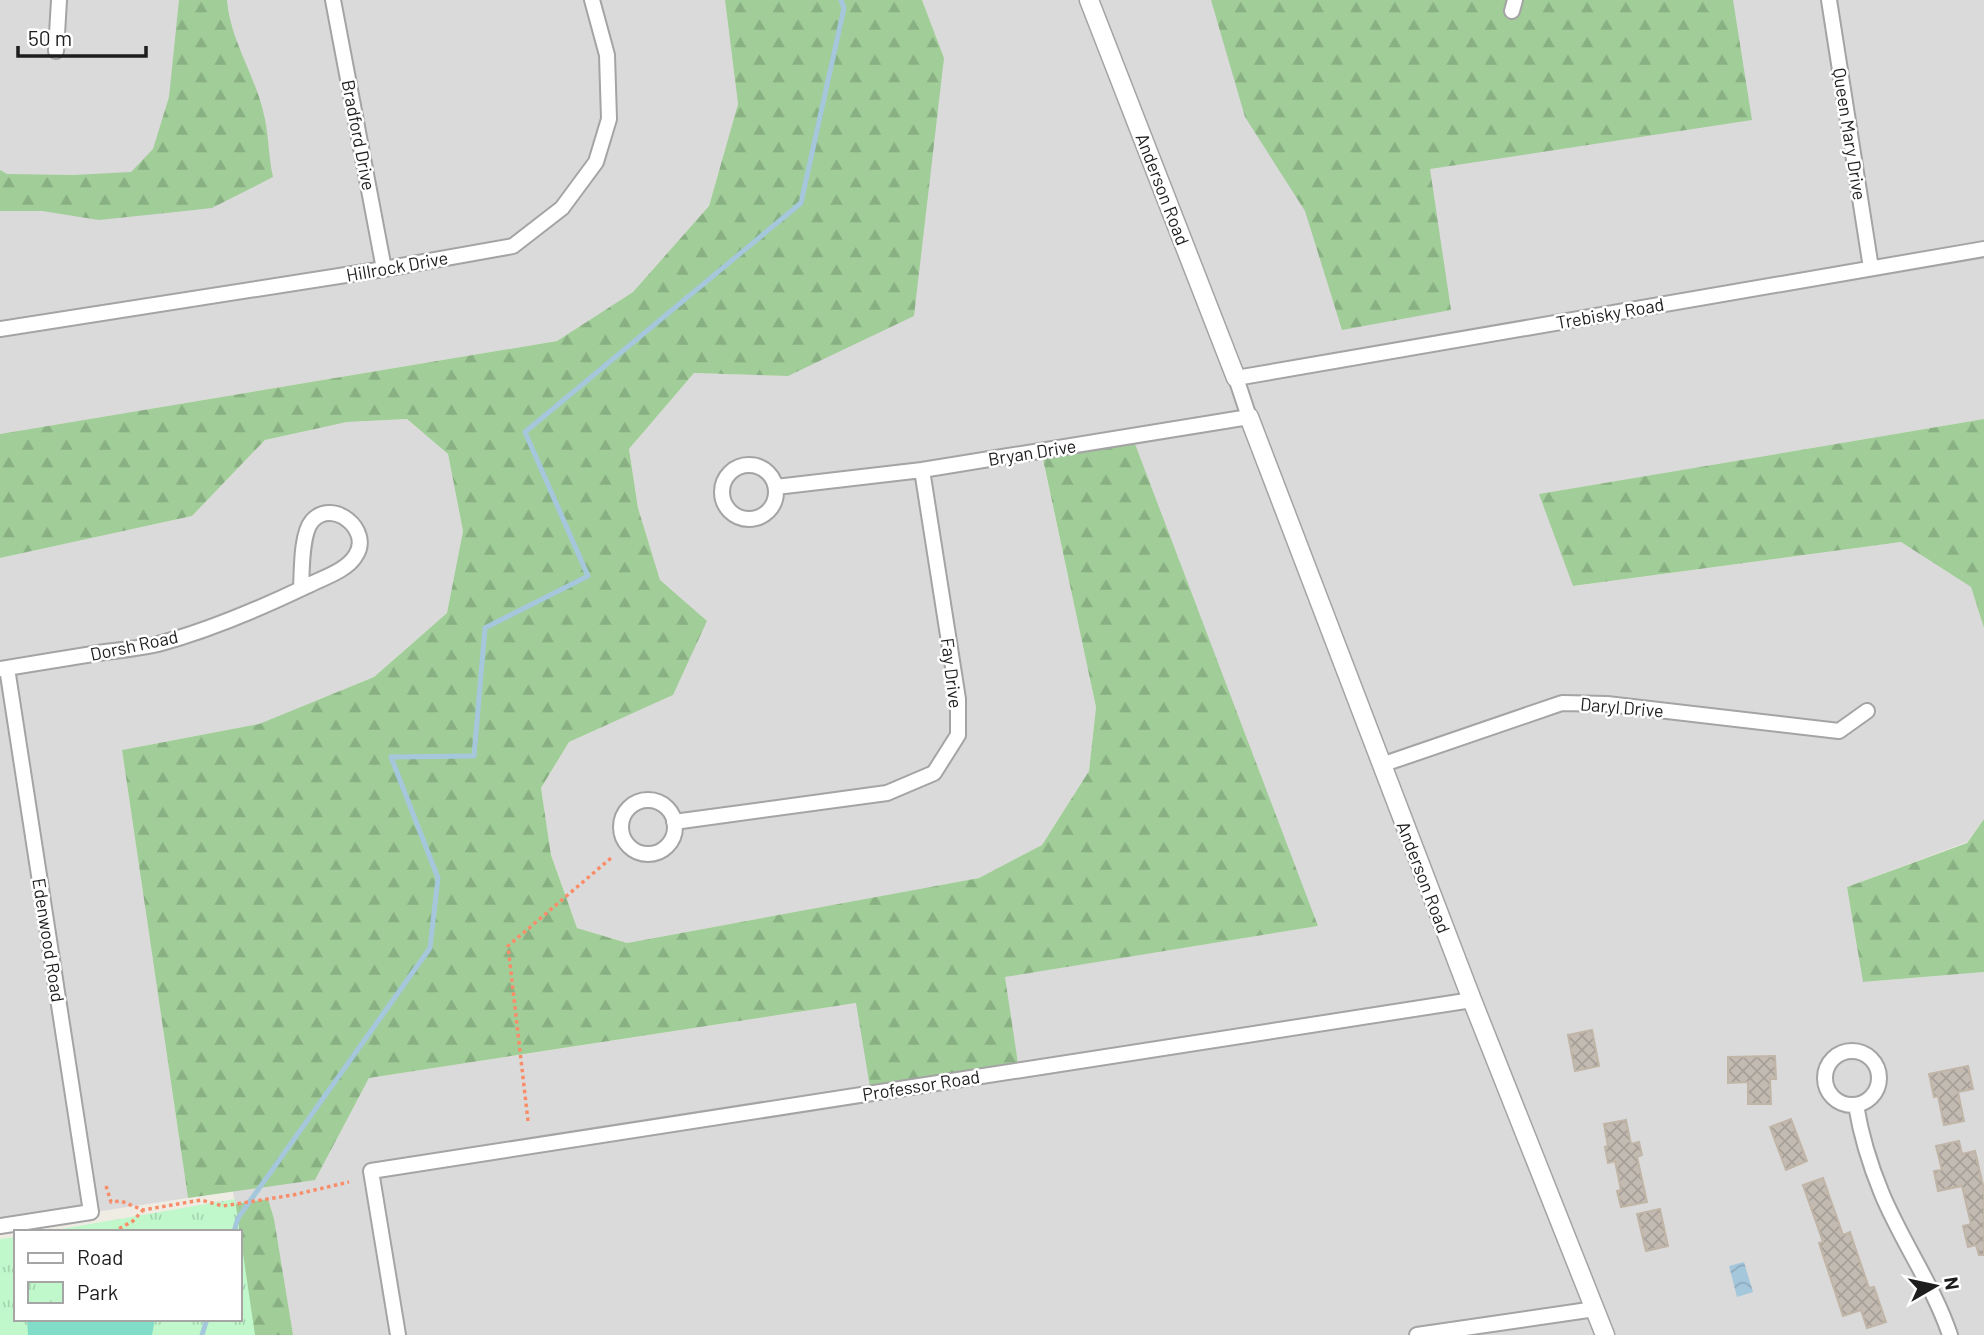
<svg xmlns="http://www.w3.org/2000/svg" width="1984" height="1335" font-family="Barlow,sans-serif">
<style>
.residential{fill:#dbdada}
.forest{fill:url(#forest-firs)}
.park{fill:url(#park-tufts)}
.pitch{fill:#81ddc7}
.water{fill:url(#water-waves)}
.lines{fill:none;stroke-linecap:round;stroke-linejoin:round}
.stream{stroke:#a4c7dc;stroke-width:5}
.building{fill:url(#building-cross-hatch);stroke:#c0b5a6;stroke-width:2}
.minor-casing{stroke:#a4a4a4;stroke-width:18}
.tertiary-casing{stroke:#a4a4a4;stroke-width:21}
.path{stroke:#f88d6a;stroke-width:3.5;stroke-dasharray:3.5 3.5;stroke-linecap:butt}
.minor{stroke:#fff;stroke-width:14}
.tertiary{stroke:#fff;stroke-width:18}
.labels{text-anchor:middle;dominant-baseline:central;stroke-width:5;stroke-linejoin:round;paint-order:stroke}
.street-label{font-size:18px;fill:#1d1d1d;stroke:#fff}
</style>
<defs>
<pattern id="forest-firs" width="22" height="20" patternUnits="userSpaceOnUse" patternTransform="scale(1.75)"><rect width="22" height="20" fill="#a0cd98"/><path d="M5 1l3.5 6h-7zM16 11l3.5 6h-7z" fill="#89b083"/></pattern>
<pattern id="park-tufts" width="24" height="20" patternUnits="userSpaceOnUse" patternTransform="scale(1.75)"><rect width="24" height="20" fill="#c0f8cc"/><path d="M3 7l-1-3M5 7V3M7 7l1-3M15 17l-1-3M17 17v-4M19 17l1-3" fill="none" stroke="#a5d4af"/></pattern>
<pattern id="water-waves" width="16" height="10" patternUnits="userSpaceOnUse" patternTransform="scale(1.75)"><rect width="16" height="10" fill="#a4c7dc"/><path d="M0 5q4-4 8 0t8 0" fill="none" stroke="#8daabc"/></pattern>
<pattern id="building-cross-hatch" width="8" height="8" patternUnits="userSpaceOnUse" patternTransform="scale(1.75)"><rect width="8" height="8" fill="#c3bbb2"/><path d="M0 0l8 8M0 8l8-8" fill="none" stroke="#a7a099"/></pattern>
</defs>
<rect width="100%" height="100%" fill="#eeece3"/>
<path class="residential" d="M0,0H725L738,104L709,206L633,292L557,341L0,434Z
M922,0H1984V419L1540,494L1574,586L1901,542L1971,587L1984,628V819L1967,842L1847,887L1864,982L1984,972V1335H254L233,1191L315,1179L369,1078L857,1003L1019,1070L1004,977L1318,926L1041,451L1096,707L1089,771L1042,845L979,878L627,943L577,928L551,855L541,788L569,742L673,695L660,581L638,508L629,449L694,373L788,376L944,58Z
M407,419L448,454L463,531L447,613L374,677L259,724L122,750L188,1198L0,1226V558L192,516L265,440L347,422Z"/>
<path class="forest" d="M179,0H227C230,39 254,73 263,111C269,132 268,155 273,177L212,208L185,211L99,220L42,211H0V170L7,174L73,175L131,172L153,149L169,97Z
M725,0H922L944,58L914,316L788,376L694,373L629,449L638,508L660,580L707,621L673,695L569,742L541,788L551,855L577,928L627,943L979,878L1042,845L1089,771L1096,707L1041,450L1132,436L1318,926L1005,977L1019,1070L871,1093L856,1003L369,1078L315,1180L188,1198L122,750L259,724L374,677L447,613L463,531L448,454L407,419L347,422L265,440L192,516L0,558V434L557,341L633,292L709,206L738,104Z
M1211,0H1733L1752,120L1430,169L1451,310L1342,330L1305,211L1245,117Z
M1984,419V628L1971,587L1901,542L1573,586L1539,494Z
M1984,819V972L1863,982L1847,887L1967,843Z
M268,1199L274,1219L293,1335H164L240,1319V1232L223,1206Z"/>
<path class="park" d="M235,1199L255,1335H0V1239L16,1237V1319H240V1232H44Z"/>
<path class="pitch" d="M27,1319H155L152,1335H28Z"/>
<path class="water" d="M1744,1262L1753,1292L1737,1297L1729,1266Z"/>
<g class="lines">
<path class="stream" d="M234,1232L238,1218L430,948L438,878L391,757L474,756L485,628L588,576L525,432L801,203L844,8L841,0
M202,1335L207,1319"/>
</g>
<path class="building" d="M1592,1030L1599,1066L1575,1071L1568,1035Z
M1775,1056L1776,1079H1770L1771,1104H1748V1082L1728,1083V1057Z
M1968,1066L1973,1089L1958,1092L1964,1121L1944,1125L1938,1096L1934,1097L1929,1074Z
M1791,1119L1807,1161L1786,1170L1770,1127Z
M1626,1120L1631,1144L1639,1142L1642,1155L1637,1157L1647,1202L1621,1207L1617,1191L1621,1190L1615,1161L1608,1163L1605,1147L1608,1146L1604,1124Z
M1959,1141L1962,1154L1975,1151L1984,1189V1255H1979L1976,1245L1968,1247L1963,1226L1971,1224L1962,1186L1938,1191L1934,1171L1942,1170L1936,1146Z
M1823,1178L1843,1235L1850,1232L1869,1288L1874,1287L1886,1322L1867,1328L1861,1310L1843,1316L1819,1243L1823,1242L1803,1185Z
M1660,1209L1668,1246L1646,1251L1637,1214Z"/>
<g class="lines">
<g class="minor-casing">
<path id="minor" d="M333,0L384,269
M1829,0L1871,268
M1512,11L1515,0
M56,51L59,0
M0,329L384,269L513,246L562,208L596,162L609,119L607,55L592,0
M722 492a27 27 0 1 1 54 0a27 27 0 1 1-54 0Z
M776,487L922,470L1249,417L1236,378L1984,249
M0,669C35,663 70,658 105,652C123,650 141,648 158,644C210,630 259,609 307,586C322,578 347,571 356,555C372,530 333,498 312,521C301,534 302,571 301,588
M1381,765L1562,703L1607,704L1839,731L1867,711
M621 827a27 27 0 1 1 54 0a27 27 0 1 1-54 0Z
M674,822L887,793L934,773L958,735V699L922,470
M1825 1078a27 27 0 1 1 54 0a27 27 0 1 1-54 0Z
M1856,1105C1861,1136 1870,1165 1882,1194C1902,1242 1933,1285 1950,1335
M0,1226L91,1212L7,668
M398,1335L371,1171L1472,1000
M1417,1335L1595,1309"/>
</g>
<g class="tertiary-casing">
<path id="tertiary" d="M1089,0L1236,378
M1249,417L1472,1000L1605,1335"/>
</g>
<path class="path" d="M528,1121L508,946L611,858
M106,1186L111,1202L121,1201L143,1210L201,1200L223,1206L293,1195L349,1182
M113,1232L133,1221L143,1210"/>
<use href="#minor" class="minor"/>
<use href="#tertiary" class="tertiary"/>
</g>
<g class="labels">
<g class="street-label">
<text transform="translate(1850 134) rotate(81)">Queen Mary Drive</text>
<text transform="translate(359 135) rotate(79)">Bradford Drive</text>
<text transform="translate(1163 189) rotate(69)">Anderson Road</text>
<text transform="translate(397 266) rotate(-10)">Hillrock Drive</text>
<text transform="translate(1610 313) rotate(-10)">Trebisky Road</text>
<text transform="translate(1032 452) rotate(-9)">Bryan Drive</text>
<text transform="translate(134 645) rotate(-12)">Dorsh Road</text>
<text transform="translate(952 673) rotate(83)">Fay Drive</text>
<text transform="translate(1622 707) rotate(5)">Daryl Drive</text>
<text transform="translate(1424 877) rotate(69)">Anderson Road</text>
<text transform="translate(49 940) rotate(81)">Edenwood Road</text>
<text transform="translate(921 1085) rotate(-9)">Professor Road</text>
</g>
</g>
<rect x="14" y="1230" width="228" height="91" fill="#ffffff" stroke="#a5a5a5" stroke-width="2"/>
<rect x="28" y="1253" width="35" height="10" fill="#ffffff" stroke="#a5a5a5" stroke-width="2"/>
<text x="77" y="1265" font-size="21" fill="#1d1d1d">Road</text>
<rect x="28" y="1282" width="35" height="21" fill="url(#park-tufts)" stroke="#a5a5a5" stroke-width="2"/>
<text x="77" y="1300" font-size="21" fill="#1d1d1d">Park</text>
<g transform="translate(1935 1286) rotate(81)" stroke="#ffffff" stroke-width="5" paint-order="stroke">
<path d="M0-5L12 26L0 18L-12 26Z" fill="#1d1d1d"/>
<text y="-10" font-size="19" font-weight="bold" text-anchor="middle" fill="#1d1d1d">N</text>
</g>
<path d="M18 46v10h128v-10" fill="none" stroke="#1d1d1d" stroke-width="3.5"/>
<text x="28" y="46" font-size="21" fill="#1d1d1d" stroke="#ffffff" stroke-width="5" paint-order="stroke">50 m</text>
</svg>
